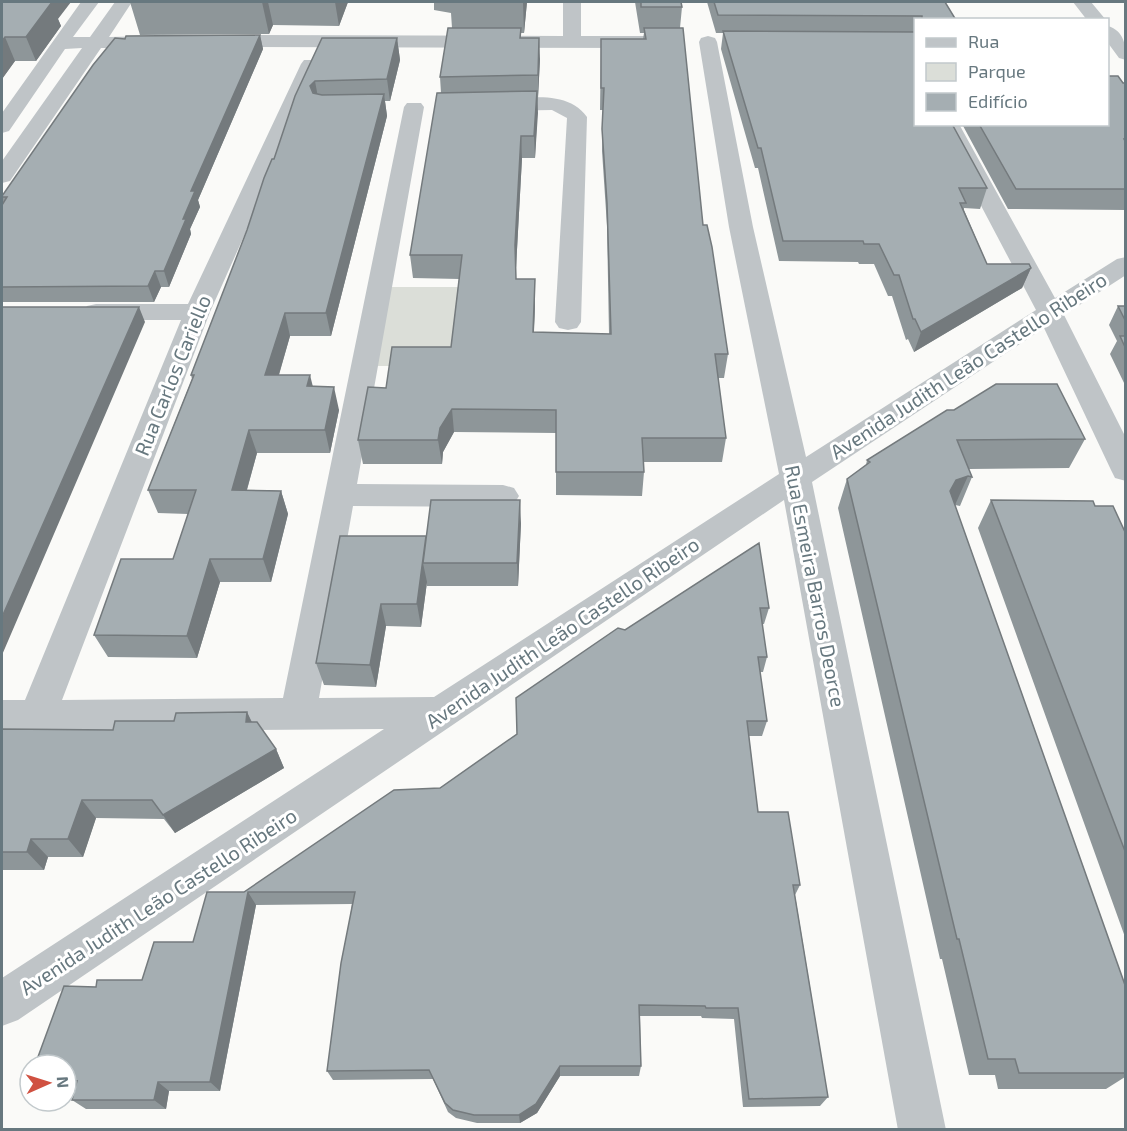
<svg xmlns="http://www.w3.org/2000/svg" width="1127" height="1131" font-family="'Exo 2',sans-serif">
<style>
.green{fill:#dbded8}
.lines{fill:none;stroke-linecap:round;stroke-linejoin:round}
.minor{fill:#bfc4c7;fill-rule:evenodd}
.wall{fill:#8e9699}
.shaded-wall{fill:#747a7d}
.building{fill:#a5aeb2;stroke:#747a7d;stroke-width:1.5}
.labels{text-anchor:middle;dominant-baseline:central;stroke-width:6;stroke-linejoin:round;paint-order:stroke}
.street-label{font-size:20px;fill:#67787f;stroke:#fff}
</style>
<rect width="100%" height="100%" fill="#fafaf8"/>
<path class="green" d="M389,287H460L450,366H373Z"/>
<g class="lines">
<path class="minor" d="M81,2H99L73,37H90L115,2H132L109,37L156,36L163,38L165,42L163,46L156,48H101L10,181L2,183V161L82,48L65,49L9,131L2,133V113Z
M563,2H581V36H645L652,38L654,42L652,46L645,48L217,47L210,45L208,41L210,37L217,35L563,36Z
M1073,2H1091L1106,20H1087Z
M1108,26C1124,31 1126,45 1126,60L1119,58L1108,43Z
M708,36L715,38L717,42L753,227L806,457L1036,310L938,124H959L1055,298L1117,259L1126,257V275L1064,315L1126,438V481L1115,478L1111,470L1044,328L812,482L946,1130H898L784,500L18,1020L2,1026V978L384,729L2,732V700H25L181,320H96L87,318L83,312L87,306L96,304H188L301,64L304,60H318L321,64L210,312L62,700L283,698L404,107L407,103H421L424,107L357,484L503,485L514,488L519,496L514,504L503,507L353,506L319,698L434,697L779,474L729,227L699,42L701,38Z
M526,97C549,97 573,97 587,117L581,322L577,328L568,330L559,328L555,322L567,118L552,110L493,111L486,109L483,105L486,101Z"/>
</g>
<path class="wall" d="M2,2L58,19L61,26L36,61H15L2,79Z
M130,2H348L339,26L273,25L269,34L140,35Z
M434,2H527L524,33H521V38L540,59L535,158H522L516,268V279H535V302L534,332L609,334L607,226L602,151L603,110H600L601,39H643L644,33H640L635,2H681L682,7L680,28L703,225L728,354L724,378H718L726,438L722,462H643L644,472L642,496L556,495V433L454,432L443,452L442,464H363L358,440L386,388L451,347L459,279L413,278L410,255L441,93L440,77L452,28L451,13L434,10Z
M707,2H945L956,20H915V124L987,188L980,209L964,208V210L987,264L1031,268L1022,288L914,352L908,339L906,340L892,296H888L874,264H859L858,262L779,261L758,168H755L721,49L723,33H716Z
M260,35L263,49L198,200L200,207L190,229L191,234L169,287H161L154,302H2V205L3,202L2,196Z
M322,38H397L400,60L390,101H385L387,116L331,336H290L279,375L313,386L339,410L330,453H257L247,490L281,491L288,514L271,582H220L197,658L108,657L94,635L173,559L188,514L158,513L148,490L192,379L191,375Z
M1123,83H1125V210L1008,209L962,124H1107Z
M1125,305V385L1110,354L1117,341L1109,325L1118,306H1125Z
M947,410L1085,439L1069,468L969,469L972,477L960,506L955,505L1125,985V1077L1106,1089H998L995,1075H969L942,959H940L838,508L847,479L866,465L867,460Z
M991,500L1095,506L1125,532V937L978,528Z
M521,523L518,586H427V582L421,627L386,626L376,687L324,685L316,663L426,540Z
M759,543L769,608L764,624H762L767,657L763,672H760L767,721L762,736H749L758,812L800,885L795,895L828,1097L820,1106L743,1107L734,1019L702,1018L701,1016H640L641,1066L639,1076H560L537,1113L520,1123H477L456,1118L448,1112L433,1079L333,1080L327,1071L352,904L256,905L220,1091H169L166,1109H86L72,1100L76,1086L69,1082H66V1065L96,987L142,980L193,942L244,892L440,788L517,734L625,630Z
M247,712L252,722L276,749L284,768L175,833L164,819L96,818L83,857H48L44,870H2V729L113,730L174,721Z"/>
<path class="shaded-wall" d="M45,2H71L58,19L61,26L36,61L26,37Z
M262,2H268L273,25L269,34Z
M335,2H348L339,26Z
M523,2H527L524,33Z
M260,35L263,49L198,200L200,207L190,229L191,234L169,287L164,271L183,219L191,191Z
M5,37L15,61L2,79V41Z
M397,38L400,60L390,101L387,79Z
M539,38L540,59L538,96V75Z
M315,81L319,103L310,86Z
M537,91L538,113L535,158L534,136Z
M384,94L387,116L331,336L326,313Z
M521,136L522,158L516,268L515,245Z
M1031,268L1022,288L914,352L921,332Z
M155,271L161,287L154,302L148,286Z
M535,279V302L533,356V332Z
M139,307L145,322L2,655V617Z
M285,313L290,336L272,398L265,375Z
M310,375L316,399L307,386Z
M334,387L339,410L330,453L325,430Z
M452,409L454,432L443,452L442,464L438,440L440,428Z
M249,430L257,453L240,514L232,490Z
M968,476L955,505L950,491L956,480Z
M281,491L288,514L271,582L263,559Z
M520,500L521,523L518,586L517,563Z
M426,536L429,559L423,563L427,582L421,627L417,604Z
M210,559L220,582L197,658L187,636Z
M381,604L386,626L376,687L370,665Z
M247,712L256,732L246,722Z
M276,749L284,768L175,833L163,815Z
M82,800L96,818L83,857L68,839Z
M31,839L48,857L44,870L27,852Z
M248,892L256,905L220,1091L210,1082Z
M560,1066V1076L537,1113L520,1123L519,1115Z
M158,1082L169,1091L166,1109L154,1100Z"/>
<path class="building" d="M2,2H45H44H52L26,37H5L2,41Z
M641,2H681L682,7H641Z
M714,2H945L956,20H922V16L718,15Z
M448,28H521L520,38H539L538,75L440,77Z
M644,28H683L703,225H707L712,247L728,354H715L726,438H642L644,472H556V410L452,409L440,428L438,440H358L368,387L386,388L392,347H451L462,255H410L437,93L537,91L534,136H521L515,245L516,279H535L533,332L611,334L607,203L602,129L604,88H601V39H646Z
M723,31L915,32V124H952L987,188H959L966,203H960L987,264H1029L1031,268L921,332L915,319H913L899,275H894L879,244H864L863,241H783L761,148H758Z
M260,35L191,191H195L183,219H186L164,271H155L148,286L2,287V205L7,197H2V196L93,65L115,38L125,39L126,36Z
M322,38H397L387,79L315,81L310,86L313,93L322,95L384,94L326,313H285L265,375H310L307,386L334,387L325,430H249L232,490L281,491L263,559H210L187,636L94,635L121,559H173L196,490H148L194,375H191L247,230L264,178L272,159H274L295,96Z
M1107,76H1118L1123,83H1125V139H1124L1125,141V189H1016L979,124H1107Z
M1118,306H1125V320Z
M2,307H139L2,617Z
M1120,336H1125V347Z
M996,384H1057L1085,439L957,440L972,477L968,476L956,480L950,491L1125,985V1073H1019L1015,1059H988L959,939H957L847,479L870,462L867,460L947,410H954Z
M431,500H520L517,563H423Z
M991,500L1093,501L1095,506H1113L1125,532V851Z
M340,536H426L417,604H381L370,665L316,663Z
M759,543L769,608H760L767,657H758L767,721H747L758,812H788L800,885H793L828,1097L749,1099L738,1008H706L705,1006L639,1005L641,1066H560L536,1104L519,1115H474L453,1110L445,1103L429,1070L327,1071L341,963L355,892H248L210,1082H158L154,1100H72L77,1081L69,1082L71,1073H66V1065H35L64,986L96,987L97,980H142L154,942H193L207,892H244L394,790L440,788L517,734L516,698L618,628L625,630Z
M247,712L246,722H257L276,749L163,815L152,800H82L68,839H31L27,852H2V729L113,730L115,721H174L176,713Z"/>
<g class="labels">
<g class="street-label">
<text transform="translate(968 365) rotate(-33)">Avenida Judith Leão Castello Ribeiro</text>
<text transform="translate(172 375) rotate(-68)">Rua Carlos Cariello</text>
<text transform="translate(816 586) rotate(79)">Rua Esmeira Barros Deorce</text>
<text transform="translate(562 632) rotate(-34)">Avenida Judith Leão Castello Ribeiro</text>
<text transform="translate(158 901) rotate(-33)">Avenida Judith Leão Castello Ribeiro</text>
</g>
</g>
<rect width="1127" height="1131" fill="none" stroke="#67787f" stroke-width="6"/>
<rect x="914" y="18" width="195" height="108" fill="#ffffff" stroke="#c2c9cc" stroke-width="1.5"/>
<rect x="926" y="38" width="30" height="9" fill="#bfc4c7" stroke="#c2c9cc" stroke-width="1.5"/>
<text x="968" y="48" font-size="18" fill="#67787f">Rua</text>
<rect x="926" y="63" width="30" height="18" fill="#dbded8" stroke="#c2c9cc" stroke-width="1.5"/>
<text x="968" y="78" font-size="18" fill="#67787f">Parque</text>
<rect x="926" y="93" width="30" height="18" fill="#a5aeb2" stroke="#c2c9cc" stroke-width="1.5"/>
<text x="968" y="108" font-size="18" fill="#67787f">Edifício</text>
<g transform="translate(48 1083) rotate(87)"><circle r="28" fill="#ffffff" stroke="#c2c9cc" stroke-width="1.5"/>
<path d="M0-4.5L10 22L0 15L-10 22Z" fill="#d05141"/>
<text y="-9" font-size="16" font-weight="bold" text-anchor="middle" fill="#67787f">N</text>
</g>
</svg>
